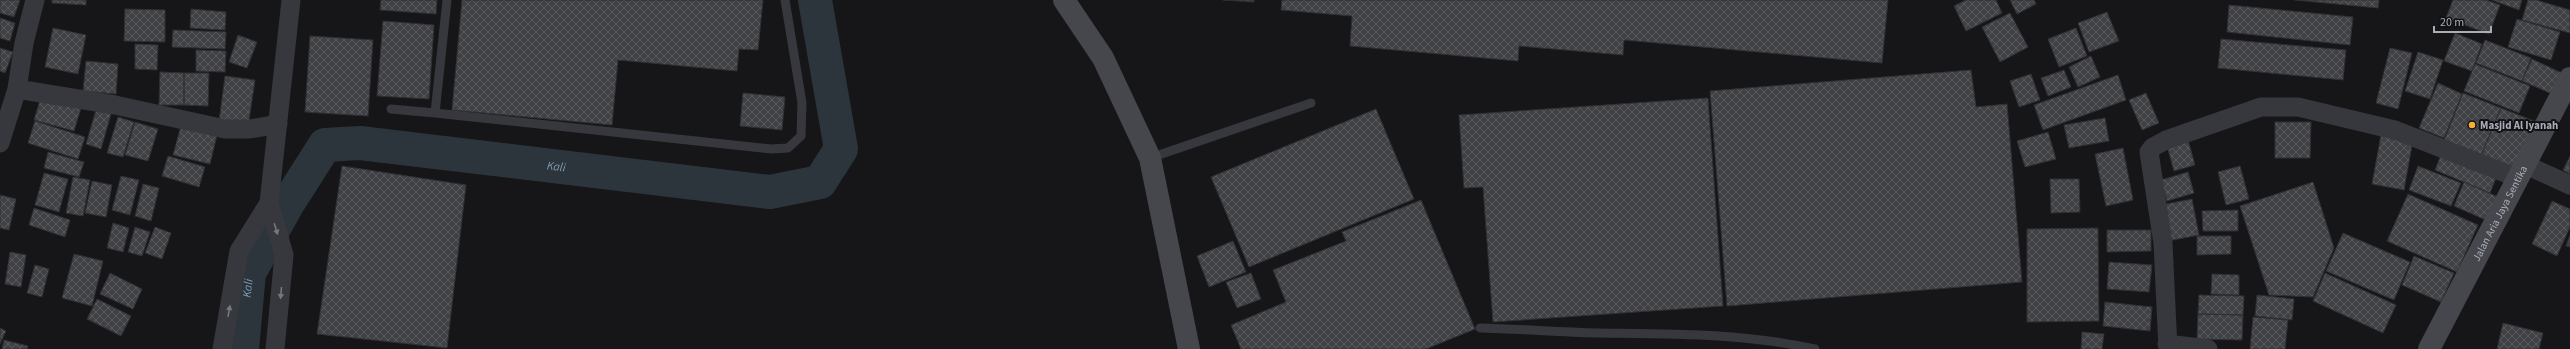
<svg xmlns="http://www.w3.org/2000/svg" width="2570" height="349" font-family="'Source Sans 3',sans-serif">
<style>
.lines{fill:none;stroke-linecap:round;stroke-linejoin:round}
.river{stroke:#2c353c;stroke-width:34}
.building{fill:url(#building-cross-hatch);stroke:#303034}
.lane{stroke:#37383d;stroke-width:9}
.street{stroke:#37383d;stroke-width:19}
.secondary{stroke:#45474d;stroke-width:22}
.oneway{fill:#757881}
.poi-dot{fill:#f2b134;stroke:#111113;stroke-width:1.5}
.labels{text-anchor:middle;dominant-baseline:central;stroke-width:4;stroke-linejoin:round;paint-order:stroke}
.poi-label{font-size:11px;font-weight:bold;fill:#a8adb8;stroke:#111113;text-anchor:start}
.street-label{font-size:11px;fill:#a8adb8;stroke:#111113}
.water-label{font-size:12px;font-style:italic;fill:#7f9bb3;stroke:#111113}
</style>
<defs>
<pattern id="building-cross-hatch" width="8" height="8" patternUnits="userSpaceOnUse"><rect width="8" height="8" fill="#404145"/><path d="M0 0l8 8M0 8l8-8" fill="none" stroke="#595a5e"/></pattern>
</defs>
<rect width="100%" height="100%" fill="#161618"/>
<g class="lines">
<path class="river" id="s1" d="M242,349L249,273L288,203L325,145L360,143L770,192L820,182L841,149L815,0"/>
</g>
<path class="building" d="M0,0H20L14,17L0,13Z
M52,0H86V5L52,3Z
M381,0H437L436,14L380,10Z
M462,0H763L758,50L739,49L737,71L618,60L612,125L452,110Z
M1223,0H1254V2Z
M1282,0H1888L1882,63L1624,40L1623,55L1519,46L1518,61L1350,46L1352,16L1281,10Z
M1966,0H1996L2002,13L1966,31L1954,6Z
M2010,0H2034L2036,4L2017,14Z
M2295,0H2379L2378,8Z
M2453,0H2486L2500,5L2489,34L2446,18Z
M2492,0H2522L2519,10Z
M2528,0H2536L2570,10V33L2522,20Z
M2229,5L2353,17L2350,45L2227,32Z
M125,9L165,10V42L124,41Z
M191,9L226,12L225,30L190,28Z
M2107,12L2119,41L2089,52L2078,23Z
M2010,13L2028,47L2000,62L1982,27Z
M0,18L15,23L10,41L0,38Z
M2517,19L2560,32L2551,60L2508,47Z
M383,21L434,25L429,99L377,96Z
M53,28L86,35L78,74L45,67Z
M2076,28L2087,56L2059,67L2048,39Z
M173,30L226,32L225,49L172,47Z
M2455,33L2482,44L2472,71L2444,61Z
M238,35L257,42L247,68L229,62Z
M310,36L373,40L368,116L305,112Z
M2221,39L2346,50L2343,80L2218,68Z
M2485,40L2531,58L2522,81L2476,63Z
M135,44L158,45L157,70L135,69Z
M0,48L13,52L5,73L0,71Z
M2390,48L2412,53L2398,109L2376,103Z
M196,50L226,51L225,72L196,71Z
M2418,52L2443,60L2430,99L2405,91Z
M2091,56L2100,77L2078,87L2069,67Z
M2532,59L2566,75L2557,96L2522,81Z
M86,61L118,64L116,94L83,91Z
M2475,64L2530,86L2519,113L2464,91Z
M1971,70L1976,107L2007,104L2022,282L1727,306L1710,91Z
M2064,70L2071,87L2048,96L2041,78Z
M160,72L184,73V105H159Z
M184,73H209L208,106L184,105Z
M2031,74L2040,100L2019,107L2010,81Z
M2118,75L2126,100L2043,130L2034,105Z
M225,76L255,80L248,127L219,122Z
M2438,83L2462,94L2444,138L2419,128Z
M743,93L785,97L782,130L740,126Z
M2146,93L2159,123L2142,130L2129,100Z
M2463,93L2501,108L2480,158L2443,143Z
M41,97L81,108L74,131L34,120Z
M1708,98L1723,306L1493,322L1483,187L1464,188L1459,115Z
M2501,108L2539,123L2519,173L2480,158Z
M1376,109L1414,199L1249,267L1211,177Z
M96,110L111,114L101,149L86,144Z
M118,117L134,122L123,157L107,153Z
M2105,118L2109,141L2069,148L2064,125Z
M35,121L85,137L78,159L28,143Z
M135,122L158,129L148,161L125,155Z
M182,122L218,131L210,164L173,155Z
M2275,122H2311L2310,158H2275Z
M2048,132L2056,159L2025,167L2017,141Z
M2381,135L2413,140L2404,190L2372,184Z
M2188,140L2195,165L2174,171L2167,146Z
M2123,148L2133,200L2106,206L2095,154Z
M2443,150L2498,173L2490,193L2435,170Z
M48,152L84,162L79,177L44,168Z
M168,156L205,167L199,187L162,176Z
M2570,156V174L2563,170Z
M342,166L466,185L447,348L317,334Z
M2240,166L2249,199L2226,205L2218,172Z
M2418,166L2461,183L2451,206L2409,190Z
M2188,172L2194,193L2167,201L2161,180Z
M44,173L68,179L59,212L35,205Z
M121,176L139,180L130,215L112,210Z
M73,177L90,180L83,216L66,213Z
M2050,179H2079L2080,212L2051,213Z
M92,181L112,185L106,217L85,213Z
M2313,182L2334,248L2313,297L2269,295L2240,206Z
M2464,182L2498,197L2488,221L2454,206Z
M143,184L159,188L151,221L135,216Z
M2408,194L2478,225L2457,272L2387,241Z
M0,195L16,199L9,230L0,228Z
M2192,199L2199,235L2168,241L2161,205Z
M1421,200L1475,329L1426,349H1241L1231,325L1286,302L1273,270L1346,241L1342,232Z
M2552,201L2570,209V227L2557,256L2532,244Z
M34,208L70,220L65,237L29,225Z
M2238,210V231H2203L2202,211Z
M113,223L129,228L123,252L107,248Z
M135,227L150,232L142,256L128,252Z
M155,227L171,233L162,259L145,253Z
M2098,228L2099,321L2027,322V229Z
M2107,230H2151V251L2107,252Z
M2343,233L2410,262L2394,300L2326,271Z
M2570,235V247L2566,246Z
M2197,236H2231V254L2197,255Z
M1233,241L1246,272L1209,287L1197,256Z
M10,252L26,255L21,287L5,284Z
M74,254L103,261L92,306L62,298Z
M2414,256L2454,273L2441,302L2402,285Z
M2109,262L2152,265L2149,292L2107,289Z
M35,265L49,269L42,297L27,293Z
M110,273L142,289L133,309L100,294Z
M1251,273L1261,299L1237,308L1226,282Z
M2325,273L2396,305L2383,333L2313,301Z
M2212,274L2239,275V295L2211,294Z
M2199,295L2244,296L2243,315L2198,314Z
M2257,295L2294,299L2292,320L2255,316Z
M97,299L131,316L121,336L87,319Z
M2105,302L2152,307L2150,331L2103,326Z
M2198,314L2243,315L2242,340L2197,339Z
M2253,317L2288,320L2285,349H2250Z
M2503,323L2543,333L2539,349H2497Z
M0,328L6,331L0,344Z
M2082,332L2104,334L2102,349H2081Z
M4,340L28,346L27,349H2Z"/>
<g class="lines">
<path class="lane" d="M447,0L435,113L771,149L788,148L801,136L802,103L785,0
M391,109L435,113
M1150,158L1311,103
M1480,328C1519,329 1559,332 1598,333C1671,334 1743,333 1815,349"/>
<path class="street" d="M17,89L115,105L225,129H250L278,124
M0,143L17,89L24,43L35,0
M2526,165L2570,185
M2167,344L2208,349
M222,349L239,251L269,203
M275,349L284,255L269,203L291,0
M2168,349L2163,243L2149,152L2153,147L2166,140L2261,107H2298L2395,130L2518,178"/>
<g class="secondary">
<path d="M1064,0L1103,58L1150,158L1189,349"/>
<path id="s2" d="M2429,349L2570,78"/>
</g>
</g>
<defs><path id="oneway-solid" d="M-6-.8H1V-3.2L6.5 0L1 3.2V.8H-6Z"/></defs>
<g class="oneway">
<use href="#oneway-solid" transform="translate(276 229) rotate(73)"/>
<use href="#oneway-solid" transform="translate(281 293) rotate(95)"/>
<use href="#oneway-solid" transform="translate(229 311) rotate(-80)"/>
</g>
<circle class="poi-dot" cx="2472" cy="125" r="4"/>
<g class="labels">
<g class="poi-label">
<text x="2480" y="125">Masjid Al Iyanah</text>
</g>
<g class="street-label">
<text stroke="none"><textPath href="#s2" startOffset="153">Jalan Aria Jaya Sentika</textPath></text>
</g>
<g class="water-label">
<text stroke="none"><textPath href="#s1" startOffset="458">Kali</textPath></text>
<text stroke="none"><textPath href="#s1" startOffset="61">Kali</textPath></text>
</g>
</g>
<path d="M2434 26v6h57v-6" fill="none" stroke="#a8adb8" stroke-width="2"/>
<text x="2440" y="26" font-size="12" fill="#a8adb8" stroke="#111113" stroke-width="3" paint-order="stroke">20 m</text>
</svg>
